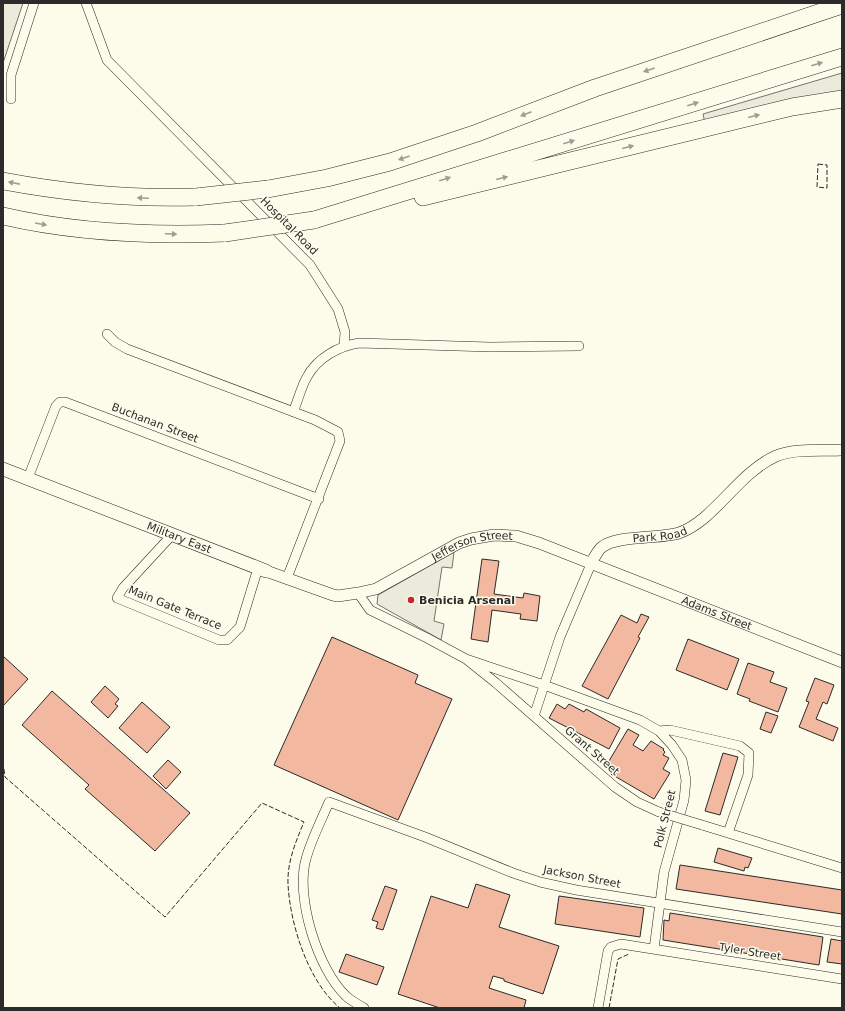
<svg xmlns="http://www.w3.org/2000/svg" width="845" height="1011" font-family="'DejaVu Sans',sans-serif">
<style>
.green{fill:#ecebdb;stroke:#74746e}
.building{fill:#f2b8a0;stroke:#2b2b2b}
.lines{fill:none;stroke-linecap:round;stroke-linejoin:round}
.minor-casing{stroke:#2b2b2b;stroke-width:10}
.tertiary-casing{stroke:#2b2b2b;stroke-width:12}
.secondary-casing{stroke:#2b2b2b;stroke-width:14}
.motorway-casing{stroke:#2b2b2b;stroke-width:18}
.minor{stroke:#fdfbea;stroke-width:9}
.tertiary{stroke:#fdfbea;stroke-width:11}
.secondary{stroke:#fdfbea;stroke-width:13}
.motorway{stroke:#fdfbea;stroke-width:17}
.minor-bridge-casing{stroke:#2b2b2b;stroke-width:10;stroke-linecap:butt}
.motorway-bridge-casing{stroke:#2b2b2b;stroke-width:18;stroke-linecap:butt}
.minor-bridge{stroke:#fdfbea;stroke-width:9}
.motorway-bridge{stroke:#fdfbea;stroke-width:17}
.fence{stroke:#2b2b2b;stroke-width:1;stroke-dasharray:5 2;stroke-linecap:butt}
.oneway{fill:#9e9d94}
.poi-dot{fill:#c62828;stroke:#fdfbea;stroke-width:1.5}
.labels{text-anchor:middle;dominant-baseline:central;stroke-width:3;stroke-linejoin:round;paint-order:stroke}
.street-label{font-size:11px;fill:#2b2b2b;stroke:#fdfbea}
.poi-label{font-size:11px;font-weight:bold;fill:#2b2b2b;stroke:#fdfbea;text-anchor:start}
</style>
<rect width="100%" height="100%" fill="#fdfbea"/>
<path class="green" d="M3,3H23L3,63Z
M842,73V93L705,123L703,114Z
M454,552L452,568L442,567L434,621L444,624L441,640L377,604L378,595Z"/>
<path class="building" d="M482,559L499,561L494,594L523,598L524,593L540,596L537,621L520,619L521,614L492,610L488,642L471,639Z
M641,614L649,617L638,637L640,638L608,699L582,686L621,615L637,623Z
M332,637L418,675L415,683L452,699L398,820L274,765Z
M688,639L739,659L727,690L676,670Z
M3,656L28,679L3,706Z
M748,663L774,672L770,682L787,688L778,712L749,701L750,699L737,694Z
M815,678L834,685L827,704L823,702L816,719L838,728L833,741L799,727L809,702L806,701Z
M105,686L119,699L115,704L118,706L108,718L91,702Z
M52,691L190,813L155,851L85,789L89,785L22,725Z
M142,702L170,727L147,753L119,728Z
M557,704L565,709L569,704L584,712L586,709L620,728L609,749L549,718Z
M766,712L778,716L771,733L760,729Z
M628,729L639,735L633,745L643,751L651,741L664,749L663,750L665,752L663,755L669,758L663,769L670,773L654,799L611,774L613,771L606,766Z
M723,753L738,757L720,815L705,811Z
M168,760L181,772L166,789L153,776Z
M718,848L752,858L748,868L745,867L744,871L714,862Z
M680,865L842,890V914L676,889Z
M476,884L510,895L499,927L559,946L543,994L504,981V979L493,976L489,988L526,1000L524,1008H440L398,994L431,896L468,908Z
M385,886L397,890L383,930L376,928L378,922L372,920Z
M559,896L644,908L640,937L555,924Z
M670,913L823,937L819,965L663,940L664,920L669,921Z
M831,939L842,941V964L827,962Z
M346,954L384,967L377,985L339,972Z"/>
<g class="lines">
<g class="minor-casing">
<path id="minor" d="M86,3L107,60L310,265L338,309L345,332L344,346
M11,99V75L34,3
M107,334L115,342L127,349L315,420L338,432L340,441L287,578
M293,412C298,401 301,387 307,377C317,358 339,346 359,343L490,347L579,346
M28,478L56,406L60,402H65L319,499
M171,536L123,588L117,598L219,640H227L240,627L258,568
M358,593L370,610L427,638L466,659L496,683L615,787L637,802L659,812
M466,659L544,685L640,720L659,731L672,745L682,760L686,780L684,800L664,872L654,949
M534,716L560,637L591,564
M659,731L670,730L740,746L749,753L748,775L728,833
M702,825L842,868
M364,1008C358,1004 351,1001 346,996C318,970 295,897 306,859C311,840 321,821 329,802L425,837L513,873L540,882L576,890L842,932
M598,1008L608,951L611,947L621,944L842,979"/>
</g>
<g class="tertiary-casing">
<g id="tertiary">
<path id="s1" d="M591,564C594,558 597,551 602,547C617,535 660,539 679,533C714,521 738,473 776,456C796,448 820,451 842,450"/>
<path id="s2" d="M266,571L333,595L338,596L358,593L376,589L459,543L471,539L494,535L516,536L539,543L842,662"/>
</g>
</g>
<g class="secondary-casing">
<g id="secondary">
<path id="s3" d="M3,469L266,571"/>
</g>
</g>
<g class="motorway-casing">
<path id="motorway" d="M3,181C67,193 131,199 196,197
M268,189L327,178L390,162L477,133L595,88L842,5
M423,197L792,107L842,99
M3,216C76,233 150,236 225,233
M314,220L842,57"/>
</g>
<use href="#minor" class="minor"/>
<use href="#tertiary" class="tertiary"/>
<use href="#secondary" class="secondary"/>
<use href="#motorway" class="motorway"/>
<g class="minor-bridge-casing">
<path id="minor-bridge" d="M659,812L702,825"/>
</g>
<g class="motorway-bridge-casing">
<path id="motorway-bridge" d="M196,197L268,189
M225,233L314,220"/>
</g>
<use href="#minor-bridge" class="minor-bridge"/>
<use href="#motorway-bridge" class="motorway-bridge"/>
<path class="fence" d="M818,164L827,165V188L817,187Z
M3,762L5,777L165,917L262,803L304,822C296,841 287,862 288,884C290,924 308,982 340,1008
M609,1008L618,959L629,954"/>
</g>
<defs><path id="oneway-solid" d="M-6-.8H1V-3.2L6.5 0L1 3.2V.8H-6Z"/></defs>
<g class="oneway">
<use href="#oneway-solid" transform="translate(817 64) rotate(-17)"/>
<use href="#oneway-solid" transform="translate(649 70) rotate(161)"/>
<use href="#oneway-solid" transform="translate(693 104) rotate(-17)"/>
<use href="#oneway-solid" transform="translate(526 114) rotate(159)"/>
<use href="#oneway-solid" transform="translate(754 116) rotate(-14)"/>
<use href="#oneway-solid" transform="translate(569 142) rotate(-17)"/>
<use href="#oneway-solid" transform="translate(628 147) rotate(-14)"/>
<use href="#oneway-solid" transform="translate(404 158) rotate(161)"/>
<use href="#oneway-solid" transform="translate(502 178) rotate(-14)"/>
<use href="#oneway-solid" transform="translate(445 179) rotate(-17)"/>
<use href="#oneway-solid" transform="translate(14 183) rotate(-169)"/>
<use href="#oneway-solid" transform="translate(143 198) rotate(-178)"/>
<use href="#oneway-solid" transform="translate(41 224) rotate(10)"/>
<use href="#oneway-solid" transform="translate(171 234) rotate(2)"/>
</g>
<circle class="poi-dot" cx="411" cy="600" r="4"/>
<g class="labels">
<g class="street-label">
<text transform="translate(289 226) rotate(45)">Hospital Road</text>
<text transform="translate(155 423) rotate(21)">Buchanan Street</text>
<text stroke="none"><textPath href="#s1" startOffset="80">Park Road</textPath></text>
<text stroke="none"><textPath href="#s3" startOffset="189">Military East</textPath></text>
<text stroke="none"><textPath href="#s2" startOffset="222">Jefferson Street</textPath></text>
<text transform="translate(175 608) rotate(22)">Main Gate Terrace</text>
<text stroke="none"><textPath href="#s2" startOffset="483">Adams Street</textPath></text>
<text transform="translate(592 751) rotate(41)">Grant Street</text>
<text transform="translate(665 819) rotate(-76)">Polk Street</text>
<text transform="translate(582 877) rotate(11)">Jackson Street</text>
<text transform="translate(750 952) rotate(9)">Tyler Street</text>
</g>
<g class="poi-label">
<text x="419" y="600">Benicia Arsenal</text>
</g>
</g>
<rect width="845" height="1011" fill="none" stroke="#2b2b2b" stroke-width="8"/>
</svg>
